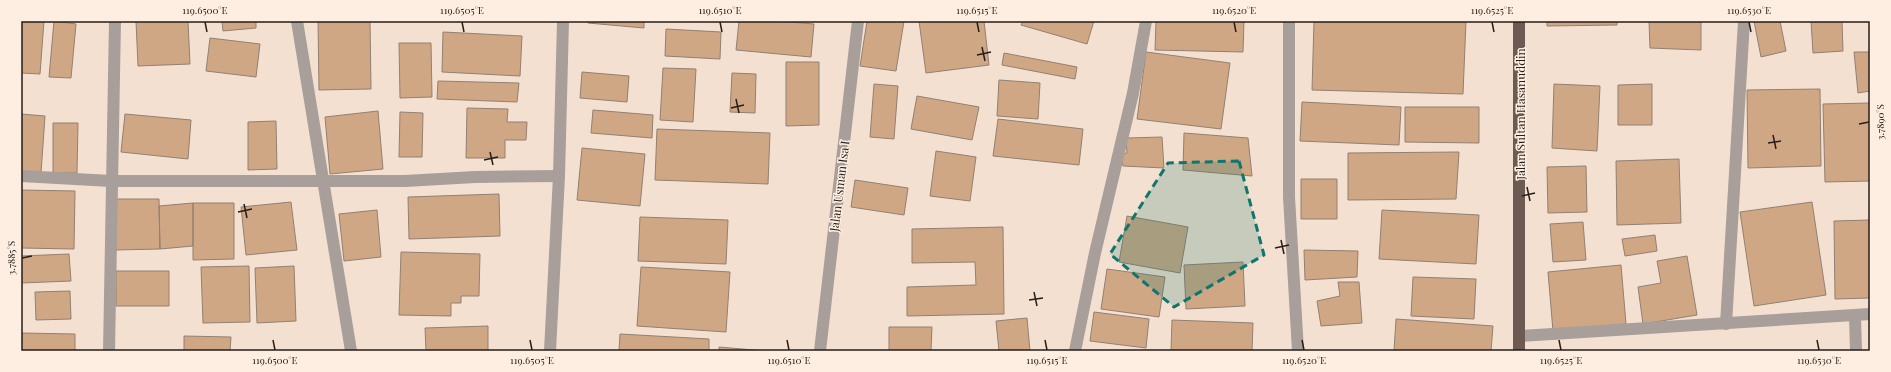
<svg xmlns="http://www.w3.org/2000/svg" width="1891" height="372" font-family="'Playfair Display',serif">
<style>
.building{fill:#d0a785;stroke:#928072}
.lines{fill:none;stroke-linecap:round;stroke-linejoin:round}
.minor{stroke:#a89e9a;stroke-width:12}
.tertiary{stroke:#a89e9a;stroke-width:12}
.trunk{stroke:#6d5a52;stroke-width:12}
.marked{fill:#0f766e;fill-opacity:0.2;stroke:#0f766e;stroke-width:3;stroke-dasharray:8 5;stroke-linejoin:round}
.ticks{fill:none;stroke:#251e19;stroke-width:1.5}
.labels{text-anchor:middle;dominant-baseline:central;stroke-width:3;stroke-linejoin:round;paint-order:stroke}
.street-label{font-size:12px;fill:#251e19;stroke:#feeee1}
.neatline{fill:none;stroke:#251e19;stroke-width:1.5}
.ticks-label{font-size:10px;text-anchor:middle;fill:#251e19}
</style>
<rect width="100%" height="100%" fill="#f4e0d0"/>
<path class="building" d="M21,21H44L40,74L21,73Z
M54,21L76,24L71,78L49,77Z
M136,21H188L190,64L138,66Z
M222,21H256V28L223,31Z
M318,21H370L371,89L319,90Z
M588,21H644V28L588,23Z
M739,21H776L814,24L811,57L736,50Z
M867,21H904L896,71L860,66Z
M919,21H984L989,65L926,73Z
M1023,21H1094L1087,44L1021,25Z
M1156,21H1244L1243,52L1155,50Z
M1314,21H1466L1463,94L1312,90Z
M1547,21H1617V25L1547,26Z
M1649,21H1701V50L1650,48Z
M1754,21H1780L1786,51L1761,57Z
M1811,21H1842L1843,51L1813,53Z
M666,29L721,32L720,59L665,56Z
M443,32L522,36L520,76L442,72Z
M210,38L260,44L256,77L206,71Z
M399,43H431L432,97L400,98Z
M1146,52L1230,63L1221,129L1137,119Z
M1854,52H1870V91L1858,93Z
M1004,53L1077,67L1075,79L1002,65Z
M786,62H819V125L786,126Z
M663,68L696,69L693,122L660,120Z
M582,72L629,76L627,102L580,98Z
M732,73L756,74L755,113L730,112Z
M999,80L1040,83L1038,119L997,116Z
M438,81L519,83L517,102L437,99Z
M874,84L898,86L894,139L870,137Z
M1554,84L1600,86L1597,151L1552,148Z
M1652,84V125H1618V85Z
M1820,89L1821,166L1748,168L1747,90Z
M917,96L979,107L972,140L911,129Z
M1302,102L1401,107L1399,145L1300,141Z
M1870,103V181L1825,182L1823,104Z
M1405,107H1479V143L1405,142Z
M467,108L508,109L507,122H527L526,140H505V158H466Z
M593,110L653,115L652,138L591,133Z
M378,111L383,169L330,174L325,117Z
M400,112L423,113L422,157H399Z
M21,114L45,116L41,173L21,172Z
M125,114L191,120L188,159L121,152Z
M998,119L1083,129L1079,165L993,156Z
M276,121L277,169L248,170V122Z
M53,123H78L77,173H53Z
M657,129L770,133L768,184L655,180Z
M1184,133L1248,138L1252,176L1183,170Z
M1162,137L1164,168L1123,166L1121,154L1127,153L1126,138Z
M582,148L645,154L640,206L577,200Z
M936,151L976,157L970,201L930,196Z
M1459,152L1456,199L1348,200V153Z
M1679,159L1681,223L1617,225L1616,161Z
M1586,166L1587,212L1548,213L1547,167Z
M1301,179H1337V219H1301Z
M855,180L908,188L904,215L851,207Z
M21,190L75,191L74,249L21,248Z
M499,194L500,236L409,239L408,197Z
M116,199H159L160,249L116,250Z
M291,202L297,250L246,255L241,207Z
M1812,202L1826,295L1754,306L1740,212Z
M193,203V246L160,249L159,206Z
M193,203H234V259L193,260Z
M377,210L381,257L344,261L339,214Z
M1382,210L1479,215L1476,264L1379,259Z
M1127,216L1188,227L1180,273L1119,262Z
M640,217L728,220L726,264L638,261Z
M1870,220V298L1835,299L1834,221Z
M1583,222L1586,260L1553,262L1550,224Z
M1003,227L1004,314L907,316V287L976,285L975,262L912,263V229Z
M1655,235L1657,251L1625,256L1622,239Z
M1304,250L1358,251L1357,277L1305,280Z
M401,252L480,254L479,296H461V303H451V316L399,315Z
M69,254L71,281L21,283V256Z
M1687,256L1697,315L1643,324L1638,287L1661,283L1657,261Z
M1243,262L1245,306L1186,309L1184,265Z
M1621,265L1626,324L1553,331L1548,272Z
M249,266L250,322L203,323L201,267Z
M294,266L296,321L257,323L255,268Z
M641,267L730,272L726,332L637,326Z
M1107,269L1165,277L1159,317L1101,309Z
M116,271H169V306H116Z
M1413,277L1476,279L1474,319L1411,316Z
M1338,282H1359L1362,323L1321,326L1317,301L1340,296Z
M70,291L71,319L36,320L35,292Z
M1094,312L1149,319L1146,348L1090,341Z
M1027,318L1030,351H999L996,321Z
M1396,319L1493,326L1491,351H1394Z
M1172,320L1253,323L1252,351H1171Z
M488,326V351H426L425,328Z
M889,327H932L931,351H889Z
M21,333L75,334V351H21Z
M620,334L709,339V351H619Z
M184,336L231,337L230,351H184Z
M719,347L766,351H719Z"/>
<g class="lines">
<path class="minor" d="M297,21L351,351
M1289,21V197L1298,351
M21,176L111,181H405L475,177L559,176
M1855,316L1856,351
M1726,324L1744,21
M1519,336L1870,314
M109,351L115,21
M820,351L858,21
M1075,351L1095,253L1133,93L1146,21"/>
<path class="tertiary" d="M550,351L559,176L563,21"/>
<path class="trunk" d="M1519,351V21"/>
</g>
<path class="marked" d="M1239,161L1264,255L1174,307L1110,254L1168,163Z"/>
<path class="ticks" d="M205,22L207,32M462,22L464,32M720,22L722,32M977,22L979,32M1234,22L1236,32M1492,22L1494,32M1749,22L1751,32M982,47L985,61M977,55L991,52M736,99L739,113M731,108L744,105M1859,124L1869,122M1773,135L1776,149M1768,143L1781,141M490,152L493,165M484,160L498,157M1527,187L1530,201M1522,196L1535,193M244,204L247,218M238,212L252,209M1281,240L1284,254M1275,248L1289,245M22,258L32,256M1034,292L1037,306M1029,300L1043,298M273,340L275,350M530,340L532,350M787,340L789,350M1045,340L1047,350M1302,340L1304,350M1559,340L1561,350M1817,340L1819,350"/>
<g class="labels">
<g class="street-label">
<text transform="translate(1520 114) rotate(-90)">Jalan Sultan Hasanuddin</text>
<text transform="translate(839 186) rotate(-83)">Jalan Usman Isa I</text>
</g>
</g>
<rect width="1891" height="372" fill="none" stroke="#feeee1" stroke-width="44"/>
<rect x="22" y="22" width="1847" height="328" class="neatline"/>
<g class="ticks-label">
<text x="205" y="14">119.6500°E</text>
<text x="462" y="14">119.6505°E</text>
<text x="720" y="14">119.6510°E</text>
<text x="977" y="14">119.6515°E</text>
<text x="1234" y="14">119.6520°E</text>
<text x="1492" y="14">119.6525°E</text>
<text x="1749" y="14">119.6530°E</text>
<text transform="translate(1880 122) rotate(-90)" y="4">3.7890°S</text>
<text transform="translate(11 258) rotate(-90)" y="4">3.7885°S</text>
<text x="275" y="364">119.6500°E</text>
<text x="532" y="364">119.6505°E</text>
<text x="789" y="364">119.6510°E</text>
<text x="1047" y="364">119.6515°E</text>
<text x="1304" y="364">119.6520°E</text>
<text x="1561" y="364">119.6525°E</text>
<text x="1819" y="364">119.6530°E</text>
</g>
</svg>
